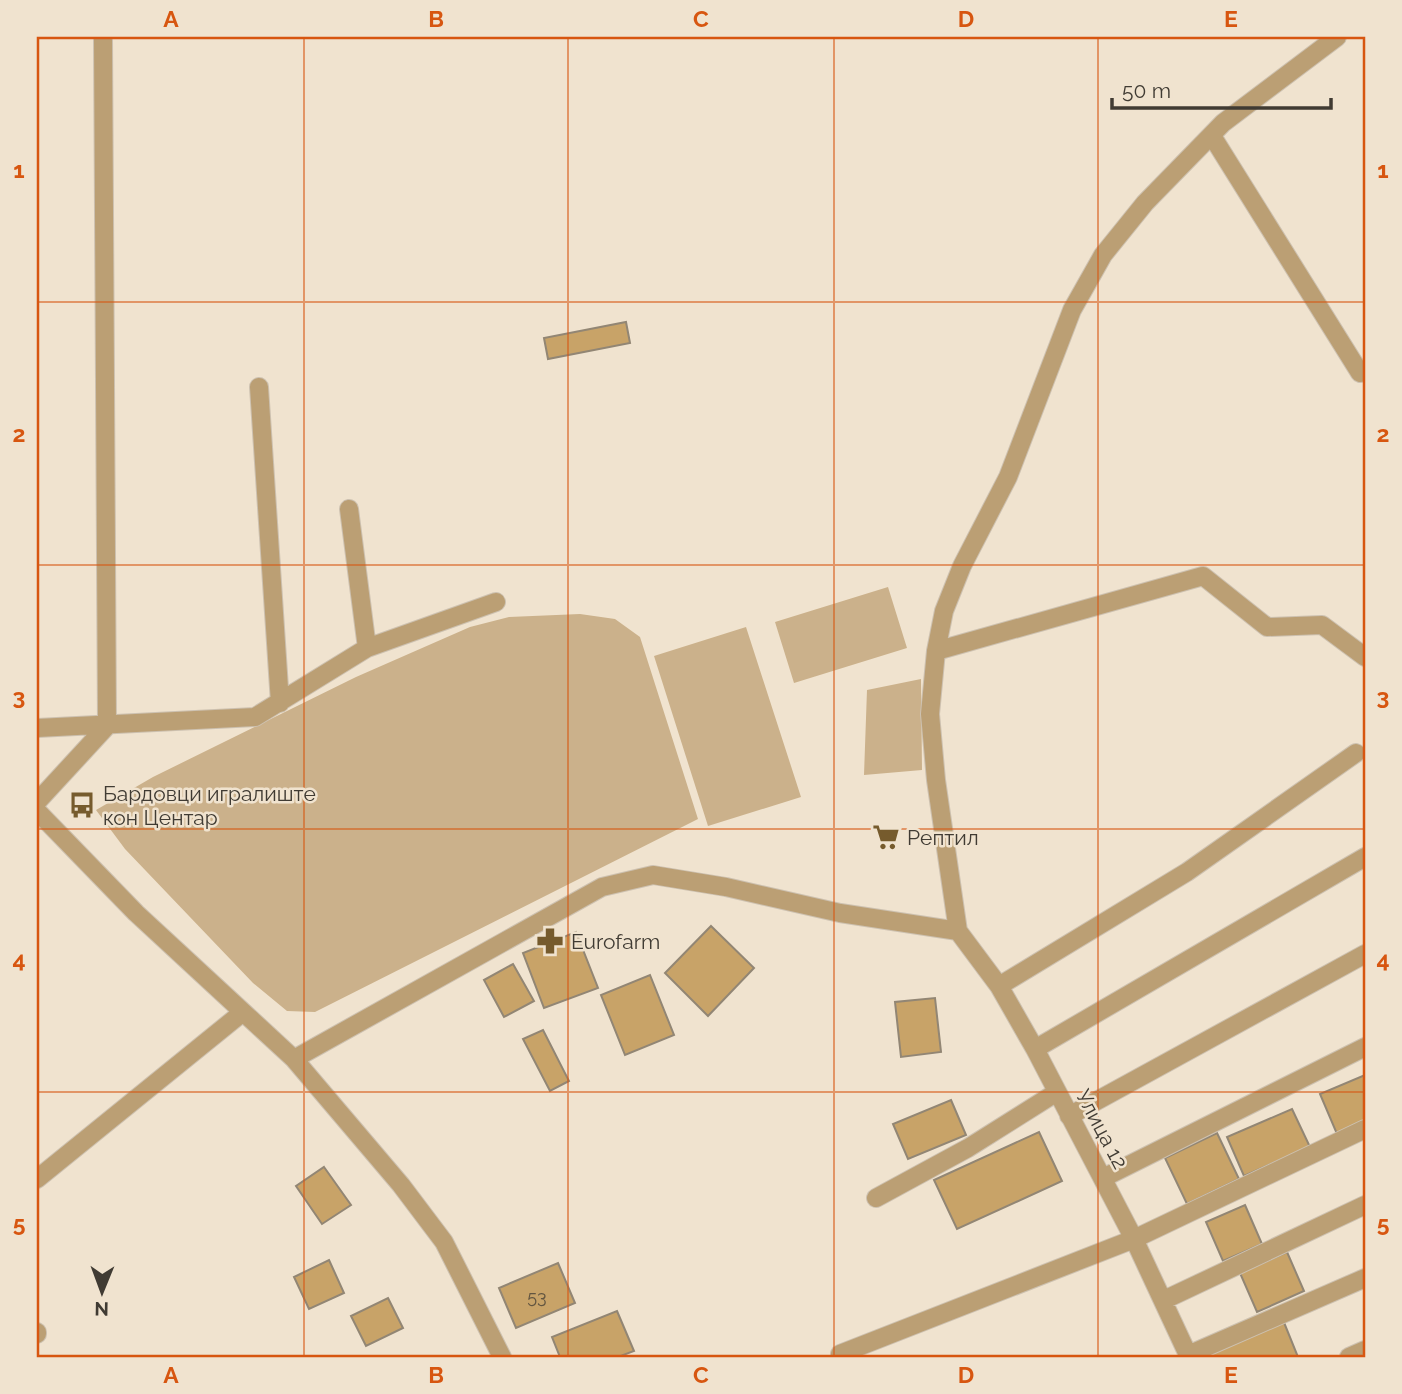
<svg xmlns="http://www.w3.org/2000/svg" width="1402" height="1394" font-family="Raleway,sans-serif">
<style>
.green{fill:#cbb18b}
.building{fill:#c8a368;stroke:#928674;stroke-width:2}
.lines{fill:none;stroke-linecap:round;stroke-linejoin:round}
.minor-casing{stroke:#cdc1b0;stroke-width:20}
.minor{stroke:#bb9f74;stroke-width:18}
.grid{fill:none;stroke:#d75610;stroke-width:2;stroke-opacity:0.55}
.labels{text-anchor:middle;dominant-baseline:central;stroke-width:5;stroke-linejoin:round;paint-order:stroke}
.number-label{font-size:18px;fill:#625540}
.poi-label{font-size:21px;fill:#403b33;stroke:#f0e3cf;text-anchor:start}
.street-label{font-size:21px;fill:#403b33;stroke:#f0e3cf}
.neatline{fill:none;stroke:#d75610;stroke-width:2.5}
.grid-label{font-size:23px;text-anchor:middle;font-weight:bold;fill:#d75610}
</style>
<rect width="100%" height="100%" fill="#f0e3cf"/>
<path class="green" d="M888,587L907,648L794,683L775,622Z
M580,614L615,619L640,637L698,819L315,1012L287,1011L253,983L125,849L96,810L153,777L356,677L470,627L509,617Z
M746,627L801,797L708,826L654,656Z
M921,679L922,770L864,775L867,690Z"/>
<path class="building" d="M626,322L630,343L548,359L544,338Z
M711,926L754,968L708,1016L665,973Z
M576,932L598,988L544,1008L523,953Z
M513,964L534,1001L504,1017L484,980Z
M650,975L674,1035L625,1055L601,995Z
M935,998L941,1052L901,1057L895,1002Z
M543,1030L569,1081L550,1091L523,1039Z
M1365,1075V1121L1337,1134L1320,1094Z
M951,1100L966,1135L908,1159L893,1124Z
M1292,1109L1310,1147L1244,1176L1227,1137Z
M1039,1132L1062,1181L957,1229L934,1180Z
M1217,1133L1239,1179L1187,1204L1165,1158Z
M324,1167L351,1205L322,1224L296,1186Z
M1245,1205L1262,1244L1223,1261L1206,1222Z
M1287,1252L1304,1291L1257,1312L1240,1273Z
M329,1260L344,1293L309,1309L294,1277Z
M558,1263L575,1303L516,1328L499,1288Z
M388,1298L403,1328L366,1346L351,1316Z
M617,1311L634,1351L618,1357H560L552,1337Z
M1283,1320L1298,1357H1206L1204,1351Z"/>
<g class="lines">
<g class="minor-casing">
<path id="minor" d="M1212,136L1360,373
M259,387L280,703
M349,509L367,648
M936,651L1203,576L1267,627L1322,625L1365,657
M37,728L255,717L367,648L496,602
M37,802L107,726L103,40
M37,811L136,913L294,1059L401,1185L444,1242L502,1357
M999,986L1187,872L1356,753
M1035,1049L1365,857
M294,1059L602,887L653,875L726,887L840,913L958,931
M1069,1116L1365,954
M1103,1178L1365,1047
M37,1179L243,1012
M876,1198L968,1148L1057,1092
M1164,1300L1365,1205
M37,1332V1334
M840,1354L1134,1239L1365,1129
M1188,1355L1365,1278
M1189,1357L1134,1239L1035,1049L999,986L958,931L936,780L930,714L936,651L944,611L962,566L1008,477L1072,310L1103,255L1145,203L1223,123L1337,37
M1349,1357L1365,1350"/>
</g>
<use href="#minor" class="minor"/>
</g>
<path class="grid" d="M304,37V1357M568,37V1357M834,37V1357M1098,37V1357M37,302H1365M37,565H1365M37,829H1365M37,1092H1365"/>
<defs>
<g id="bus-bare" transform="scale(2.1)"><path d="M-5-6H5V4H4V6H2V4H-2V6H-4V4H-5ZM-3.5-4V0h7V-4ZM-3.5 1.2v1.5H-2V1.2ZM2 1.2v1.5H3.5V1.2Z" fill="#765b2d" stroke="#f0e3cf" stroke-width="2.5" paint-order="stroke"/></g>
<g id="supermarket-bare" transform="scale(2.1)"><path d="M-6-5.5h2.5l.6 2H6L4.5 2H-2.5L-4.4-4H-6ZM-1.5 3.2a1.3 1.3 0 1 0 .1 0ZM3 3.2a1.3 1.3 0 1 0 .1 0Z" fill="#765b2d" stroke="#f0e3cf" stroke-width="2.5" paint-order="stroke"/></g>
<g id="pharmacy-bare" transform="scale(2.1)"><path d="M-2-6h4v4h4v4h-4v4h-4v-4h-4v-4h4Z" fill="#765b2d" stroke="#f0e3cf" stroke-width="2.5" paint-order="stroke"/></g>
</defs>
<g fill-rule="evenodd">
<use href="#bus-bare" x="82" y="805"/>
<use href="#supermarket-bare" x="886" y="837"/>
<use href="#pharmacy-bare" x="550" y="941"/>
</g>
<g class="labels">
<g class="number-label">
<text x="537" y="1296">53</text>
</g>
<g class="poi-label">
<text x="103" y="793">Бардовци игралиште<tspan x="103" dy="24">кон Центар</tspan></text>
<text x="907" y="837">Рептил</text>
<text x="571" y="941">Eurofarm</text>
</g>
<g class="street-label">
<text transform="translate(1102 1129) rotate(62)">Улица 12</text>
</g>
</g>
<rect width="1402" height="1394" fill="none" stroke="#f0e3cf" stroke-width="77"/>
<g transform="translate(102 1292) rotate(181)" stroke="#f0e3cf" stroke-width="5" paint-order="stroke">
<path d="M0-5L12 26L0 18L-12 26Z" fill="#403b33"/>
<text y="-10" font-size="19" font-weight="bold" text-anchor="middle" fill="#403b33">N</text>
</g>
<path d="M1112 98v10h219v-10" fill="none" stroke="#403b33" stroke-width="3.5"/>
<text x="1122" y="98" font-size="21" fill="#403b33" stroke="#f0e3cf" stroke-width="5" paint-order="stroke">50 m</text>
<rect x="38" y="38" width="1326" height="1318" class="neatline"/>
<g class="grid-label">
<text x="171" y="27">A</text>
<text x="436" y="27">B</text>
<text x="701" y="27">C</text>
<text x="966" y="27">D</text>
<text x="1231" y="27">E</text>
<text x="19" y="178">1</text>
<text x="1383" y="178">1</text>
<text x="19" y="442">2</text>
<text x="1383" y="442">2</text>
<text x="19" y="705">3</text>
<text x="1383" y="705">3</text>
<text x="19" y="968">4</text>
<text x="1383" y="968">4</text>
<text x="19" y="1232">5</text>
<text x="1383" y="1232">5</text>
<text x="171" y="1383">A</text>
<text x="436" y="1383">B</text>
<text x="701" y="1383">C</text>
<text x="966" y="1383">D</text>
<text x="1231" y="1383">E</text>
</g>
</svg>
